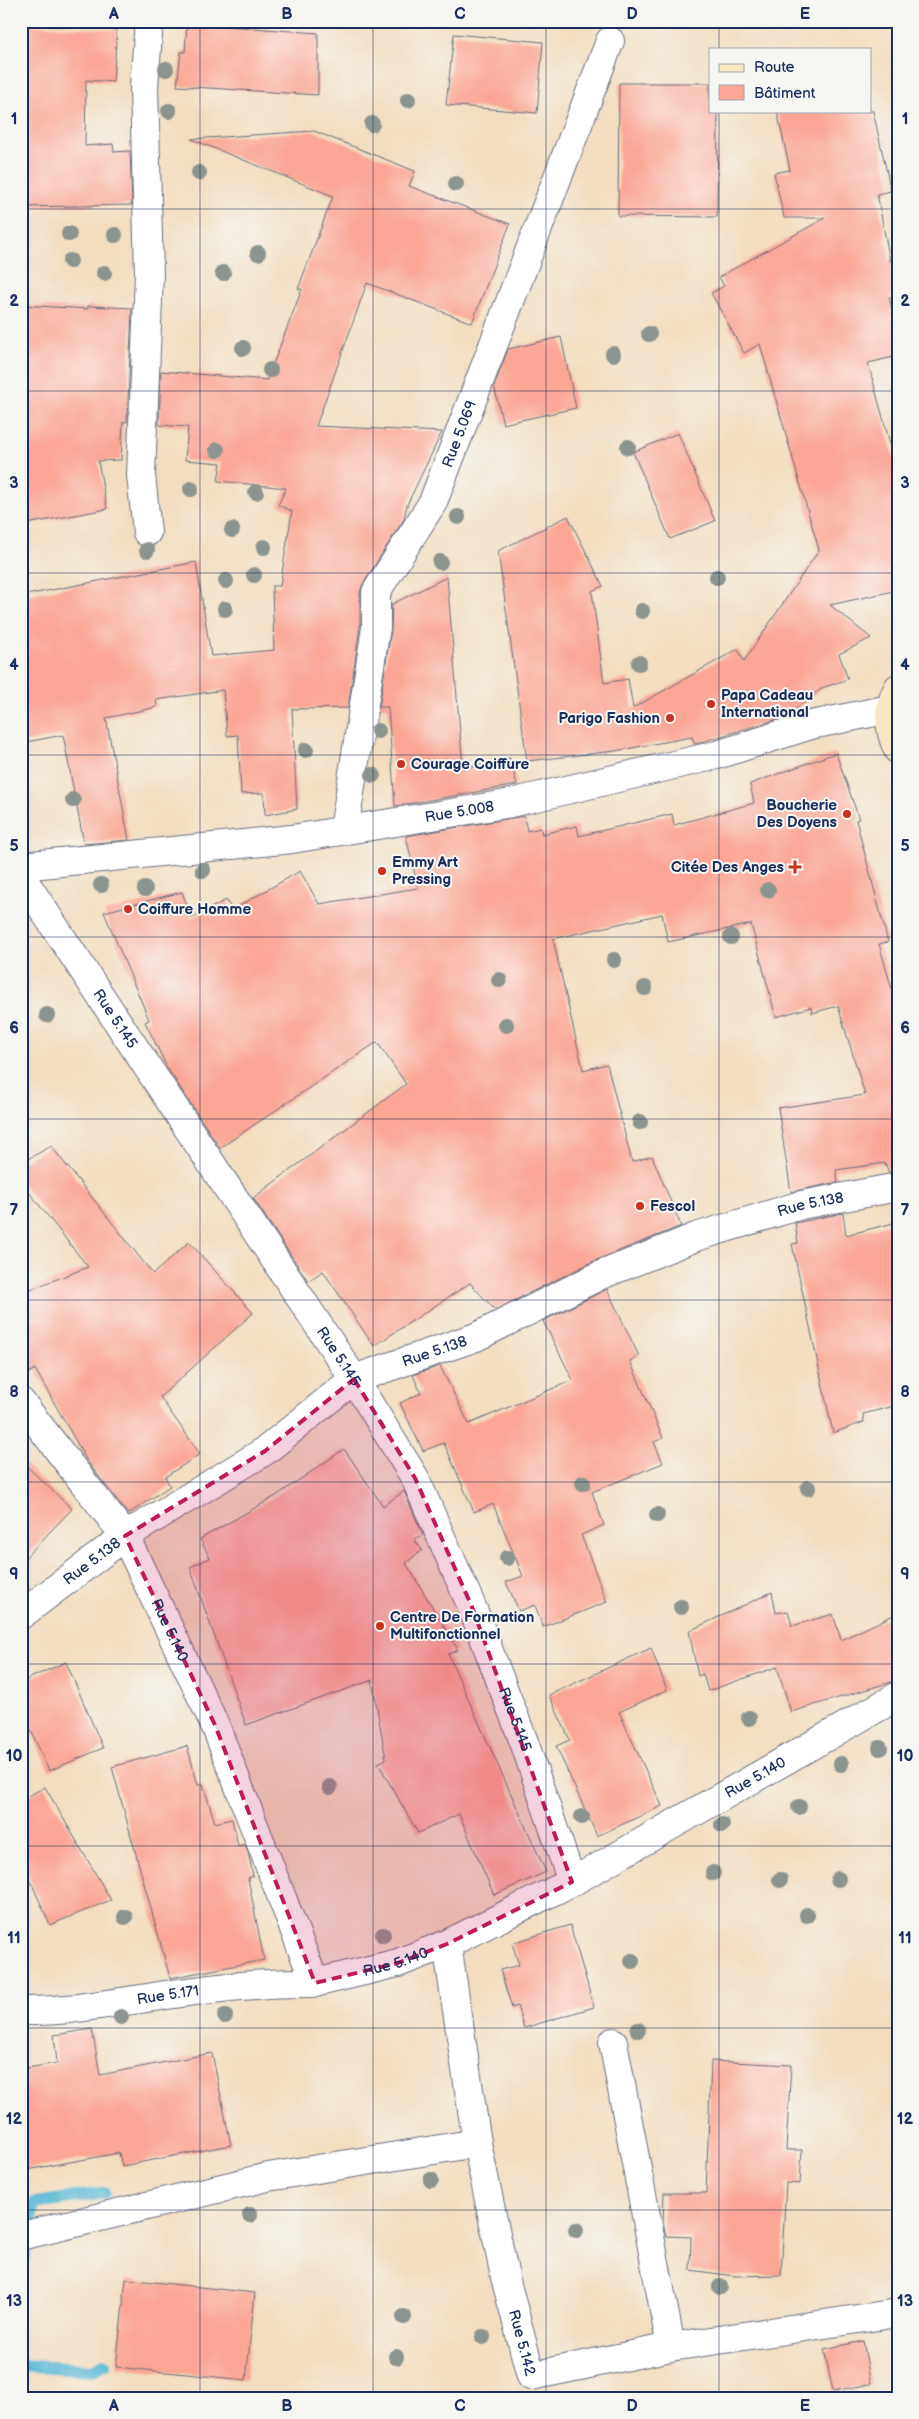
<svg xmlns="http://www.w3.org/2000/svg" width="919" height="2419" font-family="'Balsamiq Sans',sans-serif">
<style>
.lines{fill:none;stroke-linecap:round;stroke-linejoin:round}
.stream{stroke:#53b6d2;stroke-width:12}
.building{fill:#fca695}
.minor-casing{stroke:#666c80;stroke-width:30}
.secondary-casing{stroke:#666c80;stroke-width:30}
.minor{stroke:#fff;stroke-width:28}
.secondary{stroke:#f9e7c3;stroke-width:28}
.tree{fill:#8c9490}
.marked{fill:#c2185b;fill-opacity:0.2;stroke:#c2185b;stroke-width:4;stroke-dasharray:10 6;stroke-linejoin:round}
.grid{fill:none;stroke:#1b2f5e;stroke-width:1;stroke-opacity:0.55}
.poi-dot{fill:#c8321e;stroke:#f6f6f2;stroke-width:2}
.labels{text-anchor:middle;dominant-baseline:central;stroke-width:4;stroke-linejoin:round;paint-order:stroke}
.street-label{font-size:15px;fill:#1b2f5e;stroke:#f6f6f2}
.poi-label{font-size:15px;font-weight:bold;fill:#1b2f5e;stroke:#f6f6f2;text-anchor:start}
.neatline{fill:none;stroke:#1b2f5e;stroke-width:2}
.grid-label{font-size:16px;text-anchor:middle;font-weight:bold;fill:#1b2f5e}
</style>
<rect width="100%" height="100%" fill="#f6f6f2"/>
<filter id="ink" filterUnits="userSpaceOnUse"><feTurbulence type="fractalNoise" baseFrequency=".02" numOctaves="2"/><feDisplacementMap in="SourceGraphic" scale="10" xChannelSelector="R" yChannelSelector="G"/><feConvolveMatrix kernelMatrix="1 2 1 2 8 2 1 2 1" color-interpolation-filters="sRGB"/></filter>
<filter id="wash" filterUnits="userSpaceOnUse"><feTurbulence type="fractalNoise" baseFrequency=".0096" numOctaves="4" result="noise"/><feDisplacementMap in="SourceGraphic" scale="20" xChannelSelector="R" yChannelSelector="G"/><feGaussianBlur stdDeviation="1.12" result="paint"/><feColorMatrix in="noise" values="0 0 0 0 0 0 0 0 0 0 0 0 0 0 0 0 0 1.4 0 .05"/><feComposite in="paint" operator="in"/></filter>
<g filter="url(#wash)">
<rect width="100%" height="100%" fill="#f2ddc0"/>
<g class="lines">
<path class="stream" d="M21,2271L35,2203L104,2193
M21,2365L93,2370L105,2364"/>
</g>
<g id="blocks">
<path class="building" d="M187,23L318,33V95L177,86L181,52H185Z
M21,24L117,30L113,82L86,80L85,146L113,144L114,152L130,151L132,205L21,207Z
M454,34L543,42L537,113L446,105Z
M619,83H710V111H718L717,217L618,216Z
M777,111H873L891,191L877,194L890,261L898,259V295L889,297L898,334V356L868,363L898,473V590L830,605L871,638L839,654L848,679L822,688L788,716L695,744L692,737L615,751L527,761L498,551L568,516L603,586L592,591L604,683L628,679L633,708L738,649L744,661L819,550L760,344L744,353L711,293L724,286L719,277L825,218H784L774,173L790,170Z
M314,131L415,171L409,186L510,224L472,323L367,283L316,426L442,432L407,505L404,519L363,584L360,592V627L348,708L292,709L297,809L265,815L264,793L241,794L238,735L227,736L223,690L156,700L157,707L106,718L129,840L84,844L63,735L21,743V596L196,562L211,656L274,650L272,586H280L292,511L278,505L286,488L218,481L221,463L185,460L188,427L159,425L161,371L267,380L302,289H298L333,196L191,139Z
M21,305L88,309V306L132,308L127,422H123L121,460L98,461L107,509L21,525Z
M561,337L576,408L503,424L494,386L508,349Z
M678,433L715,521L670,539L633,452Z
M447,577L463,769L510,758L517,785L395,806L388,707H379L391,630L392,604Z
M836,753L859,819L856,820L888,942L879,944L898,1010V1172L889,1173L885,1163L836,1170L838,1182L791,1192L778,1108L865,1095L838,1006L812,1013L811,1007L776,1017L751,924L668,942L662,914L553,939L583,1070L607,1064L632,1162L652,1156L681,1226L594,1261L495,1310L470,1283L374,1346L323,1271L308,1281L253,1198L406,1084L377,1042L220,1148L168,1069L145,1022L149,1020L104,912L182,892L192,918L226,900L232,910L300,871L319,904L418,888L406,836L524,816L527,831L541,828L542,834L577,826L579,836L672,814L674,825L754,803L750,784Z
M51,1146L153,1274L189,1242L253,1313L160,1397L200,1454L165,1477L170,1486L128,1514L87,1461L35,1369L21,1378V1293L88,1267L21,1182V1163Z
M843,1213L846,1235L898,1222V1405L863,1414L864,1422L833,1433L792,1244L798,1243L795,1223Z
M607,1289L639,1356L630,1361L663,1438L654,1442L663,1463L592,1492L604,1525L581,1535L607,1602L543,1627L535,1605L519,1611L506,1582L523,1576L493,1504L474,1512L444,1443L423,1451L400,1403L421,1393L413,1375L440,1366L469,1424L573,1380L543,1321Z
M344,1449L383,1506L404,1491L423,1535L414,1539L422,1550L406,1563L458,1650L448,1654L546,1872L494,1895L459,1814L418,1833L378,1763L386,1759L372,1680L246,1725L190,1567L210,1558L200,1539L276,1496Z
M21,1461L72,1509L21,1562Z
M772,1592L776,1613L788,1611L792,1626L833,1614L841,1640L898,1613V1680L791,1712L777,1667L708,1691L703,1674L698,1676L689,1631Z
M651,1648L667,1690L619,1712L662,1806L597,1836L556,1746L570,1740L549,1695Z
M66,1662L103,1748L49,1771L21,1708V1682Z
M187,1746L198,1785L203,1784L215,1823L232,1819L238,1846L245,1844L248,1852L253,1876L248,1878L264,1960L170,1978L112,1767Z
M45,1787L111,1900L50,1925L21,1859V1800Z
M570,1925L594,2007L524,2028L517,2006L512,2008L500,1970L519,1965L512,1943Z
M92,2029L100,2075L212,2053L231,2145L122,2166L119,2153L21,2171V2069L57,2063L54,2035Z
M711,2061L791,2065L786,2150H802L800,2184L786,2183L781,2275L735,2276L690,2270L691,2237L666,2236L663,2222L664,2193H706Z
M126,2279L255,2293L246,2380L116,2367Z
M863,2341L871,2384L833,2391L824,2349Z"/>
</g>
</g>
<g filter="url(#ink)">
<use href="#blocks" fill-opacity="0" stroke="#666c80" stroke-width="1"/>
<g class="lines">
<g class="minor-casing">
<g id="minor">
<path d="M147,532L141,475L149,274L144,87L149,21"/>
<path id="s1" d="M344,830L376,628V592L433,502L610,41"/>
<path id="s2" d="M21,866L292,839L506,804L717,755L811,725L890,709"/>
<path id="s3" d="M21,876L354,1379L415,1478L472,1607L524,1742L572,1882"/>
<path id="s4" d="M21,1402L125,1536L215,1725L315,1983L398,1963L447,1944L572,1882L898,1696"/>
<path id="s5" d="M21,1615L125,1536L265,1451L354,1379L476,1337L601,1275L696,1237L801,1205L898,1187"/>
<path id="s6" d="M447,1944L477,2143L505,2277L531,2376L671,2347L898,2313"/>
<path id="s7" d="M21,2011C64,2012 105,2004 147,1998C202,1989 259,1982 315,1983"/>
<path d="M613,2042L671,2347"/>
<path d="M21,2236L268,2177L477,2143"/>
</g>
</g>
<g class="secondary-casing">
<path id="secondary" d="M898,688C887,707 888,730 898,750"/>
</g>
<use href="#minor" class="minor"/>
<use href="#secondary" class="secondary"/>
</g>
<g class="tree">
<circle cx="166" cy="69" r="8"/>
<circle cx="408" cy="100" r="8"/>
<circle cx="169" cy="111" r="8"/>
<circle cx="372" cy="124" r="8"/>
<circle cx="199" cy="173" r="8"/>
<circle cx="456" cy="184" r="8"/>
<circle cx="69" cy="234" r="8"/>
<circle cx="115" cy="235" r="8"/>
<circle cx="258" cy="253" r="8"/>
<circle cx="70" cy="261" r="8"/>
<circle cx="104" cy="273" r="8"/>
<circle cx="223" cy="273" r="8"/>
<circle cx="649" cy="334" r="8"/>
<circle cx="243" cy="348" r="8"/>
<circle cx="613" cy="354" r="8"/>
<circle cx="270" cy="370" r="8"/>
<circle cx="628" cy="447" r="8"/>
<circle cx="217" cy="450" r="8"/>
<circle cx="191" cy="489" r="8"/>
<circle cx="256" cy="492" r="8"/>
<circle cx="458" cy="517" r="8"/>
<circle cx="232" cy="530" r="8"/>
<circle cx="264" cy="547" r="8"/>
<circle cx="147" cy="550" r="8"/>
<circle cx="440" cy="562" r="8"/>
<circle cx="254" cy="575" r="8"/>
<circle cx="717" cy="577" r="8"/>
<circle cx="226" cy="581" r="8"/>
<circle cx="225" cy="609" r="8"/>
<circle cx="642" cy="611" r="8"/>
<circle cx="639" cy="663" r="8"/>
<circle cx="378" cy="731" r="8"/>
<circle cx="306" cy="750" r="8"/>
<circle cx="373" cy="775" r="8"/>
<circle cx="73" cy="800" r="8"/>
<circle cx="203" cy="870" r="8"/>
<circle cx="101" cy="885" r="8"/>
<circle cx="145" cy="889" r="8"/>
<circle cx="768" cy="890" r="8"/>
<circle cx="731" cy="937" r="8"/>
<circle cx="614" cy="960" r="8"/>
<circle cx="499" cy="980" r="8"/>
<circle cx="645" cy="988" r="8"/>
<circle cx="47" cy="1015" r="8"/>
<circle cx="506" cy="1025" r="8"/>
<circle cx="640" cy="1122" r="8"/>
<circle cx="583" cy="1483" r="8"/>
<circle cx="808" cy="1488" r="8"/>
<circle cx="657" cy="1515" r="8"/>
<circle cx="507" cy="1558" r="8"/>
<circle cx="681" cy="1607" r="8"/>
<circle cx="749" cy="1718" r="8"/>
<circle cx="880" cy="1748" r="8"/>
<circle cx="841" cy="1764" r="8"/>
<circle cx="330" cy="1787" r="8"/>
<circle cx="799" cy="1807" r="8"/>
<circle cx="582" cy="1817" r="8"/>
<circle cx="722" cy="1825" r="8"/>
<circle cx="713" cy="1873" r="8"/>
<circle cx="838" cy="1879" r="8"/>
<circle cx="780" cy="1880" r="8"/>
<circle cx="807" cy="1915" r="8"/>
<circle cx="125" cy="1917" r="8"/>
<circle cx="383" cy="1935" r="8"/>
<circle cx="632" cy="1961" r="8"/>
<circle cx="225" cy="2016" r="8"/>
<circle cx="121" cy="2017" r="8"/>
<circle cx="638" cy="2030" r="8"/>
<circle cx="431" cy="2180" r="8"/>
<circle cx="250" cy="2215" r="8"/>
<circle cx="576" cy="2230" r="8"/>
<circle cx="720" cy="2287" r="8"/>
<circle cx="404" cy="2317" r="8"/>
<circle cx="483" cy="2337" r="8"/>
<circle cx="396" cy="2357" r="8"/>
</g>
</g>
<path class="marked" d="M354,1379L415,1478L472,1607L572,1882L447,1944L398,1963L315,1983L215,1725L125,1536L265,1451Z"/>
<path class="grid" d="M200,21V2398M373,21V2398M546,21V2398M719,21V49M719,111V2398M21,209H898M21,391H898M21,573H898M21,755H898M21,937H898M21,1119H898M21,1300H898M21,1482H898M21,1664H898M21,1846H898M21,2028H898M21,2210H898"/>
<g class="poi-dot">
<circle cx="711" cy="704" r="5"/>
<circle cx="670" cy="718" r="5"/>
<circle cx="401" cy="764" r="5"/>
<circle cx="847" cy="814" r="5"/>
<path d="M792.5 859.5h5v5h5v5h-5v5h-5v-5h-5v-5h5z"/>
<circle cx="382" cy="871" r="5"/>
<circle cx="128" cy="909" r="5"/>
<circle cx="640" cy="1206" r="5"/>
<circle cx="380" cy="1626" r="5"/>
</g>
<g class="labels">
<g class="street-label">
<text stroke="none"><textPath href="#s1" startOffset="420">Rue 5.069</textPath></text>
<text stroke="none"><textPath href="#s2" startOffset="442">Rue 5.008</textPath></text>
<text stroke="none"><textPath href="#s3" startOffset="171">Rue 5.145</textPath></text>
<text stroke="none"><textPath href="#s5" startOffset="899">Rue 5.138</textPath></text>
<text stroke="none"><textPath href="#s5" startOffset="494">Rue 5.138</textPath></text>
<text stroke="none"><textPath href="#s3" startOffset="576">Rue 5.145</textPath></text>
<text stroke="none"><textPath href="#s5" startOffset="89">Rue 5.138</textPath></text>
<text stroke="none"><textPath href="#s4" startOffset="274">Rue 5.140</textPath></text>
<text stroke="none"><textPath href="#s3" startOffset="981">Rue 5.145</textPath></text>
<text stroke="none"><textPath href="#s4" startOffset="1144">Rue 5.140</textPath></text>
<text stroke="none"><textPath href="#s4" startOffset="739">Rue 5.140</textPath></text>
<text stroke="none"><textPath href="#s7" startOffset="148">Rue 5.171</textPath></text>
<text stroke="none"><textPath href="#s6" startOffset="406">Rue 5.142</textPath></text>
</g>
<g class="poi-label">
<text x="721" y="695">Papa Cadeau<tspan x="721" dy="17">International</tspan></text>
<text x="660" y="718" text-anchor="end">Parigo Fashion</text>
<text x="411" y="764">Courage Coiffure</text>
<text x="837" y="805" text-anchor="end">Boucherie<tspan x="837" dy="17">Des Doyens</tspan></text>
<text x="392" y="862">Emmy Art<tspan x="392" dy="17">Pressing</tspan></text>
<text x="784" y="867" text-anchor="end">Citée Des Anges</text>
<text x="138" y="909">Coiffure Homme</text>
<text x="650" y="1206">Fescol</text>
<text x="390" y="1617">Centre De Formation<tspan x="390" dy="17">Multifonctionnel</tspan></text>
</g>
</g>
<rect width="919" height="2419" fill="none" stroke="#f6f6f2" stroke-width="55"/>
<rect x="709" y="48" width="162" height="65" fill="#f6f6f2" stroke="#9ea6b7"/>
<rect x="719" y="64" width="25" height="8" fill="#f9e7c3" stroke="#9ea6b7"/>
<text x="754" y="72" font-size="15" fill="#1b2f5e">Route</text>
<rect x="719" y="85" width="25" height="15" fill="#fca695" stroke="#9ea6b7"/>
<text x="754" y="98" font-size="15" fill="#1b2f5e">Bâtiment</text>
<rect x="28" y="28" width="864" height="2364" class="neatline"/>
<g class="grid-label">
<text x="114" y="19">A</text>
<text x="287" y="19">B</text>
<text x="460" y="19">C</text>
<text x="632" y="19">D</text>
<text x="805" y="19">E</text>
<text x="14" y="124">1</text>
<text x="905" y="124">1</text>
<text x="14" y="306">2</text>
<text x="905" y="306">2</text>
<text x="14" y="488">3</text>
<text x="905" y="488">3</text>
<text x="14" y="670">4</text>
<text x="905" y="670">4</text>
<text x="14" y="851">5</text>
<text x="905" y="851">5</text>
<text x="14" y="1033">6</text>
<text x="905" y="1033">6</text>
<text x="14" y="1215">7</text>
<text x="905" y="1215">7</text>
<text x="14" y="1397">8</text>
<text x="905" y="1397">8</text>
<text x="14" y="1579">9</text>
<text x="905" y="1579">9</text>
<text x="14" y="1761">10</text>
<text x="905" y="1761">10</text>
<text x="14" y="1943">11</text>
<text x="905" y="1943">11</text>
<text x="14" y="2124">12</text>
<text x="905" y="2124">12</text>
<text x="14" y="2306">13</text>
<text x="905" y="2306">13</text>
<text x="114" y="2411">A</text>
<text x="287" y="2411">B</text>
<text x="460" y="2411">C</text>
<text x="632" y="2411">D</text>
<text x="805" y="2411">E</text>
</g>
</svg>
